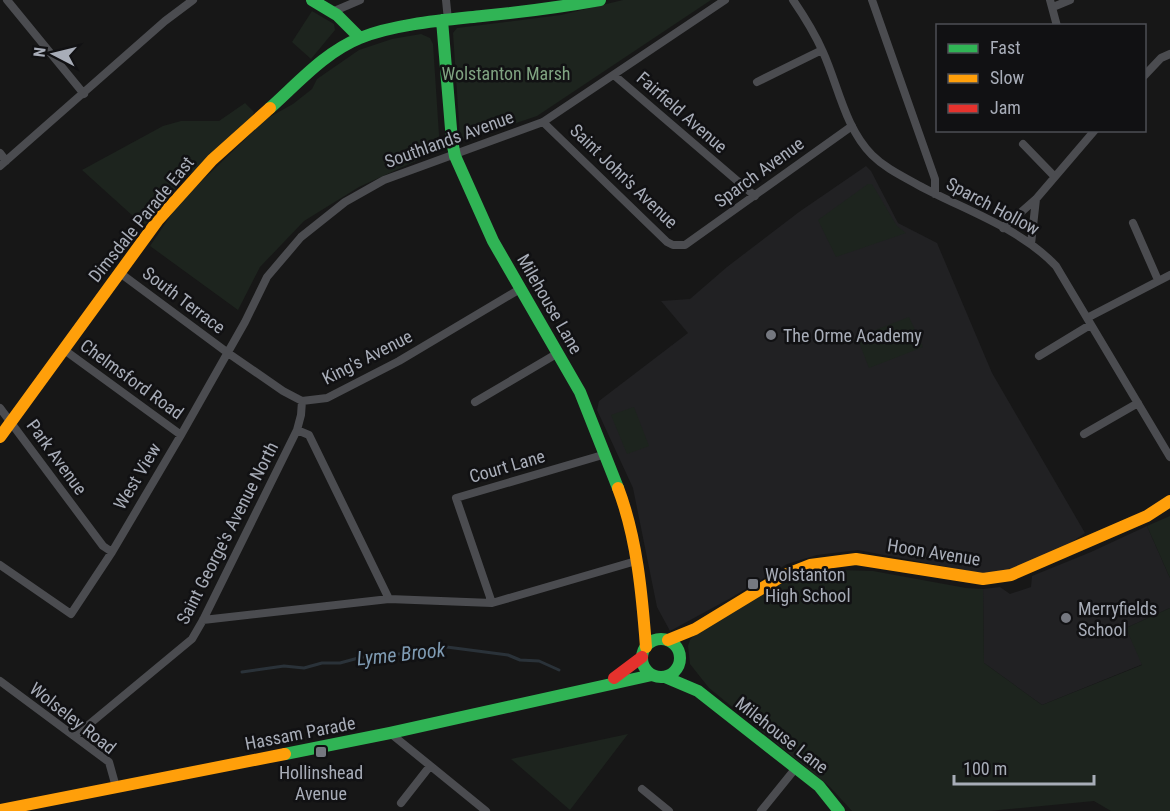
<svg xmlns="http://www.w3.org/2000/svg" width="1170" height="811" font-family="'Roboto Condensed',sans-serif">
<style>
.built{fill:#212123}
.green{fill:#1d241e}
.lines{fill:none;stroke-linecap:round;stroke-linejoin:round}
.stream{stroke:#2a3239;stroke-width:3}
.street{stroke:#4b4c50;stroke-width:8}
.fast{stroke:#30b455;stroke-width:12}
.slow{stroke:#ff9f0a;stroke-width:12}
.jam{stroke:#e5322d;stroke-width:12}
.poi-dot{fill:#757880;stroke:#111113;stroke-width:2}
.labels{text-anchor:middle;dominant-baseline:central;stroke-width:5;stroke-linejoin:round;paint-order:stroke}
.park-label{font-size:18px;fill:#7fa381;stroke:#111113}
.street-label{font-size:18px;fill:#a8adb8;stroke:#111113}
.poi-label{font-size:18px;fill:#a8adb8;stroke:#111113;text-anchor:start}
.water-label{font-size:20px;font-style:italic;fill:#7f9bb3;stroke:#111113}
</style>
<rect width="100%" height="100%" fill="#171717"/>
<path class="built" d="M866,166L871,171L898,223L937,243L992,373L1085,533L1060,550L993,578L958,569L858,550L817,555L787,564L729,599L670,631L657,607L633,488L597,410L599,401L688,333L661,301L690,299L727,267L799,212Z
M1147,526L1170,578V608L1126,628L1143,664L1042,705L984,663L983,589L1000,587L1010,594L1031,587L1032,576L1091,552Z"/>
<path class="green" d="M623,0H711L537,116L466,140L460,137L453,33L457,28L561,15Z
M312,11L334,24L335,30L311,59L292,42Z
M421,34L430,38L433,44L440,150L359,187L304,221L260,267L238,310L150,246L179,203L266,119L293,104L312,89L317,79L359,50L392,39Z
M245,103L254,112L252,117L178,185L144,226L82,170L163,126L181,121H219Z
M868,184H872L897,226L906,233L836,257L818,220Z
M909,317L923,347L869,368L857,337Z
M634,407L649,446L627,454L611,415Z
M1170,516V578L1147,526Z
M839,570L873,571L966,588L983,589L984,663L1042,705L1142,665L1126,628L1170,608V811H1111L1094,801L989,811H852L830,787L709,688L690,664L688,646L690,640L696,633L776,584L807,573Z
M628,734L570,810L511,759Z"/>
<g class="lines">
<path class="stream" d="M242,672L284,666L304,668L322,663H340L362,657L424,652L439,646L508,655L520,660L539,661L559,670"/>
<path class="street" d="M7,0L84,94
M446,0L448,20
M793,0C804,16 815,34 823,52C838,85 845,128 872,155C885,168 902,176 918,185C964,210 1019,227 1056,266L1170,457
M872,0L935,179V194
M1050,0L1057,26
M1053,7L1070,0
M332,12L360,0
M615,76L755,196
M1144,76L1161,58L1170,54
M757,82L822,50
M543,122L667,242L673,245H685L852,126
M1023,144L1054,176
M0,153L6,161
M0,166L165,21L193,0
M1133,223L1158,280
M1003,228L1036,199L1095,130
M1031,244L1036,199
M120,273L228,353L283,391L302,401L327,398L399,361L520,289
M1087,318L1170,275
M63,349L181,435
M1039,356L1090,325
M475,402L558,353
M0,408L103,546L112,552
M297,430L309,435L389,599
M1084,434L1138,403
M0,565L71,614L112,552L181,435L245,322L267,277L301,237L345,202L384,180L543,122L725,0
M492,603L456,498L606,454
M203,620L389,599L492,603L636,561
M0,681L109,762L116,787
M390,733L486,811
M75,736L192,639L203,620L297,430L301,415L302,401
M642,789L669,811
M401,803L430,766
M761,811L795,769"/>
<path class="fast" d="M312,0L337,15L360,38
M442,20L452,141L455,156L493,241L580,392L618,488
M270,108C298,83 325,52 360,38C394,24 445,20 482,16C522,12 561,7 600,0
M642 658a19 19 0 1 1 38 0a19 19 0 1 1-38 0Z
M665,677L698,691L819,786L839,811
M285,754L390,733L652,675"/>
<path class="slow" d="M0,437L158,220L212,160L270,108
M618,488C637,538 642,594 646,647
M668,640L695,629L782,576L810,565L856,559L983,579L1011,575L1147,516L1170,501
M0,810L285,754"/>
<path class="jam" d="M614,678L642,657"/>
</g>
<g class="poi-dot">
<circle cx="771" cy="335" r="6"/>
<rect x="747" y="578" width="12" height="12" rx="3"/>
<circle cx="1066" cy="618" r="6"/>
<rect x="315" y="746" width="12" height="12" rx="3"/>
</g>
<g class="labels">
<g class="park-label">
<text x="506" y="73">Wolstanton Marsh</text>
</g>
<g class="street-label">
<text transform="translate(682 112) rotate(41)">Fairfield Avenue</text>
<text transform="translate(449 139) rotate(-20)">Southlands Avenue</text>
<text transform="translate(759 172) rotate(-36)">Sparch Avenue</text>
<text transform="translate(624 176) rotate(44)">Saint John's Avenue</text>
<text transform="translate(993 206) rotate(28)">Sparch Hollow</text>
<text transform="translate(141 219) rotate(-51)">Dimsdale Parade East</text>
<text transform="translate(184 300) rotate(37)">South Terrace</text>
<text transform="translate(550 304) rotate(60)">Milehouse Lane</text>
<text transform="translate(367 357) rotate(-27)">King's Avenue</text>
<text transform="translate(132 379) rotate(36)">Chelmsford Road</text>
<text transform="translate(57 457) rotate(54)">Park Avenue</text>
<text transform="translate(507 466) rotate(-16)">Court Lane</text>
<text transform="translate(137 476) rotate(-59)">West View</text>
<text transform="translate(227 533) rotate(-63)">Saint George's Avenue North</text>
<text transform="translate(934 552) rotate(9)">Hoon Avenue</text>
<text transform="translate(73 718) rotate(38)">Wolseley Road</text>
<text transform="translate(300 733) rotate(-11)">Hassam Parade</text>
<text transform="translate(782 735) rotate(38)">Milehouse Lane</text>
</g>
<g class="poi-label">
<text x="783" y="335">The Orme Academy</text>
<text x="765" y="574">Wolstanton<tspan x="765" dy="21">High School</tspan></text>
<text x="1078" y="608">Merryfields<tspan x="1078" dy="21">School</tspan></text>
<text x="321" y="772" text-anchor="middle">Hollinshead<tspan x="321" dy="21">Avenue</tspan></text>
</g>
<g class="water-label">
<text transform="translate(401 654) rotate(-6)">Lyme Brook</text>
</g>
</g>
<rect x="936" y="24" width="210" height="108" fill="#111113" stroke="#4d4f55" stroke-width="1.5"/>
<rect x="948" y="44" width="30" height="9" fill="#30b455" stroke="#4d4f55" stroke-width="1.5"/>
<text x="990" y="54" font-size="18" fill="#a8adb8">Fast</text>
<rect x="948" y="74" width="30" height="9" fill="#ff9f0a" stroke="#4d4f55" stroke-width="1.5"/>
<text x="990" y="84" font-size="18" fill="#a8adb8">Slow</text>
<rect x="948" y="104" width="30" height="9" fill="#e5322d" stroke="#4d4f55" stroke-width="1.5"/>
<text x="990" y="114" font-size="18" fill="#a8adb8">Jam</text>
<g transform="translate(54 54) rotate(277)" stroke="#111113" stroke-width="4.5" paint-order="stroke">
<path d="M0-4.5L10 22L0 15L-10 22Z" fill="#a8adb8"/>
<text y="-9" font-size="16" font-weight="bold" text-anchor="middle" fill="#a8adb8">N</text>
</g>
<path d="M954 775v9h140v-9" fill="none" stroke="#a8adb8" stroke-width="3"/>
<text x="963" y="775" font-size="18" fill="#a8adb8" stroke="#111113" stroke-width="4.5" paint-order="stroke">100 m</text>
</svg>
